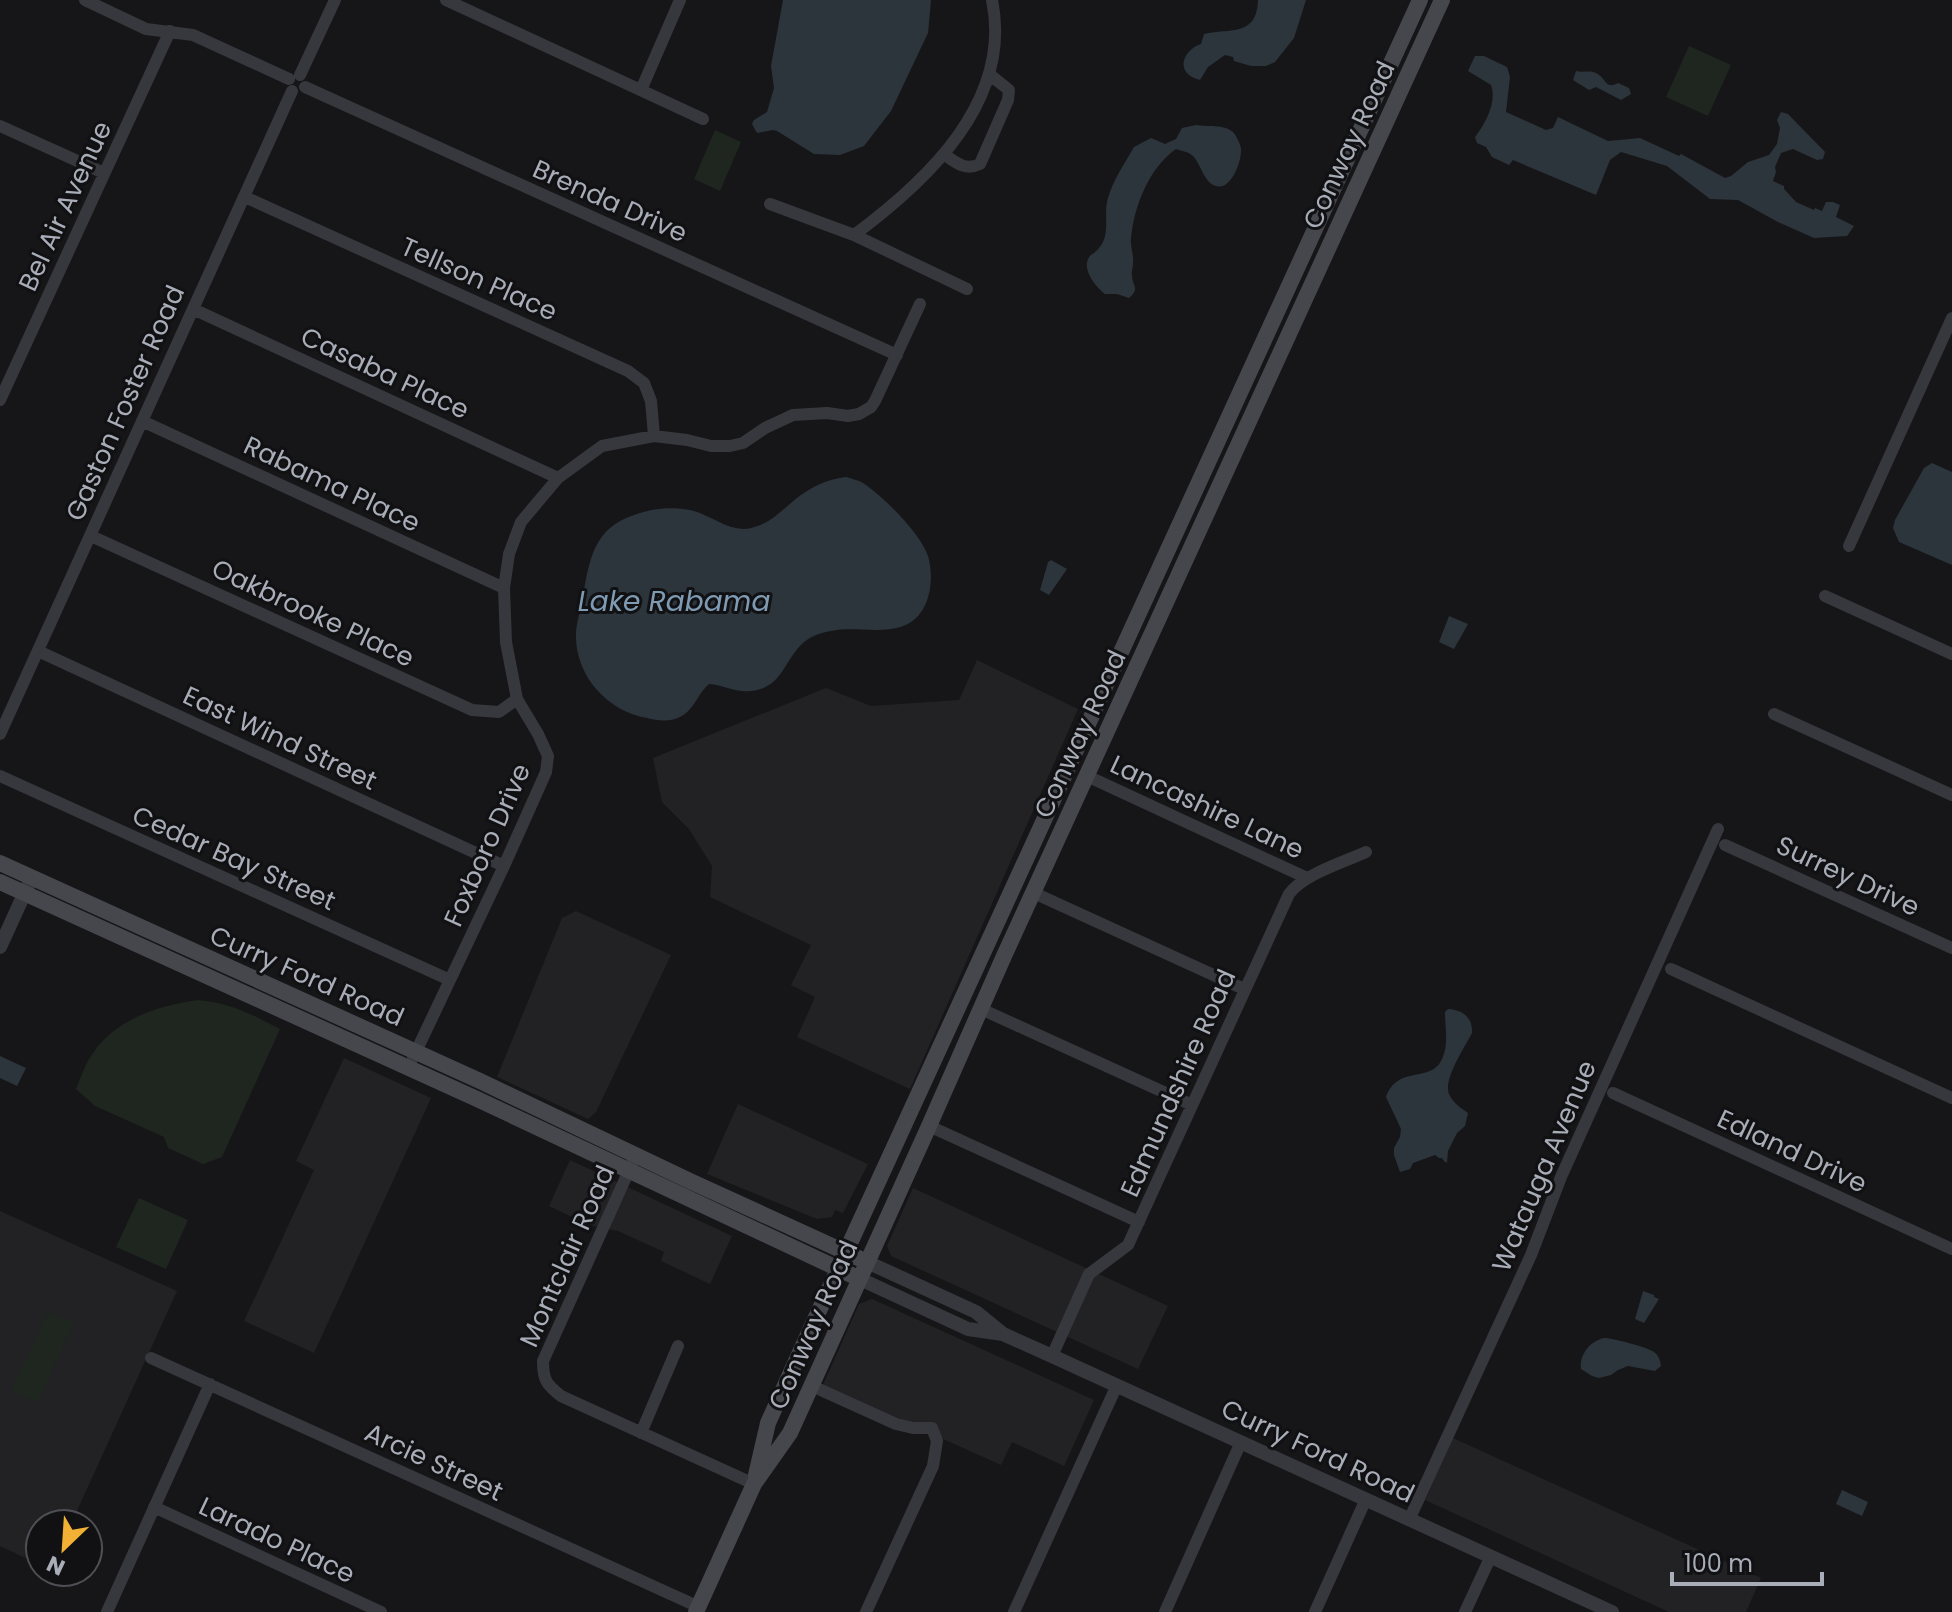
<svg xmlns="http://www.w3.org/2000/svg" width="1952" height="1612" font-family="Poppins,sans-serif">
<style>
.built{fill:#222225}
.green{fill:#1e261f}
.water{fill:#2c353c}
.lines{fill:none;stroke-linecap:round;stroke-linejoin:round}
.minor{stroke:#37383d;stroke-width:12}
.tertiary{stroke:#37383d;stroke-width:14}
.secondary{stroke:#45474d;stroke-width:16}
.labels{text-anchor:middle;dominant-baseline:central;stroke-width:6;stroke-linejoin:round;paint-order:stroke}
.street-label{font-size:26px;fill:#a8adb8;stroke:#111113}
.water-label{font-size:28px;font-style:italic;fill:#7f9bb3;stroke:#111113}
</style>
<rect width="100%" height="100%" fill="#161618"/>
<path class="built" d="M977,660L1078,709L910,1089L797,1037L815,997L791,985L811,945L710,897L712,866L689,829L662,802L653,758L826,688L871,706L959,700Z
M576,911L671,955L596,1112L588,1119L497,1077L562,918Z
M344,1058L431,1098L314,1353L244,1321L314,1170L296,1161Z
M738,1104L868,1164L843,1213L835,1210L832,1217L817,1219L707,1174Z
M570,1160L732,1236L710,1284L661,1261L664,1252L618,1231L589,1225L549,1206Z
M913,1188L1168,1306L1138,1369L891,1256L887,1246Z
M0,1211L177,1291L71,1524H40V1565L0,1546Z
M872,1299L1094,1400L1064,1466L1012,1442L1001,1465L823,1385L859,1304Z
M1453,1438L1761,1578L1746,1612H1669L1425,1500Z"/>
<path class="green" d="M1689,46L1731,65L1708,116L1666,97Z
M715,130L741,142L720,191L694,179Z
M198,1000C231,1003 251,1014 280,1029L222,1157L203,1164L168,1148L164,1137L95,1106L76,1089C80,1079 84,1068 89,1059C112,1020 156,1006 198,1000Z
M139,1198L188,1220L166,1269L116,1247Z
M48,1311L74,1323L37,1403L11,1391Z"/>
<path class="water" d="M783,0H931L928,33L891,111L864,146L840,155L814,154L777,131L773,130L757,133L752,124L754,120L767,112L774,88L771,66Z
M1258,0H1306L1294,38L1275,62L1266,66H1251L1234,61L1233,57L1225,55L1208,67L1200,80C1175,74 1181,51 1201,44L1204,34C1230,28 1257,37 1258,0Z
M1475,56H1484L1507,67L1510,77L1506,112L1546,130L1553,128L1558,117L1608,141L1640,138L1679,156L1681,154L1725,178L1731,176L1748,162L1769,155L1777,144L1780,128L1777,120L1781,112L1788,114L1825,152L1823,159L1817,160L1793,149L1781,153L1775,167L1776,172L1773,181L1784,186V189L1796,202L1814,210L1815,208L1822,211L1826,202H1833L1840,205L1836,217L1854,226L1847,236L1814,238L1778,222L1738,200L1710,199L1667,166L1621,152L1610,160L1596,195L1513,160L1509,165L1492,157L1486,147L1477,143L1475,137C1486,123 1497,102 1491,85L1468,71Z
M1576,71C1583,73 1589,70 1596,73C1607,78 1604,90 1618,83L1629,88L1631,94L1621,100L1596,87L1589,90L1573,80Z
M1196,125C1206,127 1224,124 1233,132C1236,135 1241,145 1241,149C1242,161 1231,191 1216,186C1204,183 1201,164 1193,156C1189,152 1182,151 1176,149C1149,168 1134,206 1131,238C1130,246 1134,255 1133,263C1133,268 1131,272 1132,276C1133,288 1140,288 1129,298L1117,294H1105C1096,287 1080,268 1090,256C1091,254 1094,254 1095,252C1099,249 1104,242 1105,236C1108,224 1104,210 1108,198C1113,180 1125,163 1134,147L1151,138L1165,144L1176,139L1182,128Z
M1932,463L1952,472V565L1899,542L1893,528L1895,520L1924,468Z
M846,477C852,479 858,480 863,483C883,496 921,534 928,556C934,577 931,605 915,619C894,638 856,625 831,631C819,633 808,637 799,647C783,665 780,688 751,691C736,693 724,685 709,684C698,693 695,708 682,716C672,722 658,721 647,718C607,711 574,675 576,632C577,621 581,608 583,597C589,560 594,528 634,515C652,508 675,506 694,511C712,516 731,533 751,528C773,523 784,507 801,495C815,485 829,479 846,477Z
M1051,560L1067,569L1049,595L1040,590L1048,562Z
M1449,616L1468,624L1454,649L1439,642Z
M1448,1009C1462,1010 1473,1017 1472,1033C1465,1047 1443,1079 1449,1094C1453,1103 1461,1108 1468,1113L1465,1126L1457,1133L1448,1151L1447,1163L1444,1161L1442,1158H1439L1435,1155L1413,1163L1410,1169L1400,1172L1394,1155V1148L1400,1137L1401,1129L1386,1097C1398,1064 1431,1084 1442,1059C1449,1044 1445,1028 1445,1012Z
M0,1056L26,1068L17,1086L0,1078Z
M1643,1291L1654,1295V1297L1659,1299L1644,1323L1635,1319Z
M1604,1338C1611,1338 1643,1346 1650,1350C1658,1353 1660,1359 1661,1366L1655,1371L1628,1366L1618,1370L1611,1375L1599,1378L1592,1376L1581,1369C1579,1355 1590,1341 1604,1338Z
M1842,1490L1868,1502L1862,1516L1836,1504Z"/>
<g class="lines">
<path class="minor" d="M85,0L146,29L193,35L289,79
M446,0L703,119
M300,75L335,0
M305,87L897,355
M641,90L680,0
M0,126L104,173
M945,155C956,163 966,171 980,164L1008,100L1009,90L989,74
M245,197L628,371L644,383L651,401L654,436
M770,204L854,235C927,181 1013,101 992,0
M854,235L967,289
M193,309L558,478
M0,400L170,31
M142,421L504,588
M91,536L472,710L499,712L517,699
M1849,546L1952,318
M1825,596L1952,654
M38,651L504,866
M1774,714L1952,795
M0,734L292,91
M0,776L450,980
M1087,776L1307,878
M1725,845L1952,948
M1034,893L1244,989
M1671,969L1952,1098
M981,1009L1192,1105
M413,1058L504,866L546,772L548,756L538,734L517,699L506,642L504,588L509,554L521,522L558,478L602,446L654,436L687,440L711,446H730L743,443L765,428L793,415L827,413L848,416L859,414L871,407L875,401L920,304
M1613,1093L1952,1249
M929,1126L1139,1222
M636,1155L543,1361C543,1380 546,1384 561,1396L754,1484
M1052,1356L1089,1274L1128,1245L1289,894C1304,874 1342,863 1366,852
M151,1358L699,1607
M812,1386L896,1424L913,1428H932L937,1441L933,1466L866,1612
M641,1433L678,1346
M154,1507L381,1612
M1409,1520L1531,1255L1561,1177L1718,829
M107,1612L210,1384
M1014,1612L1117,1385
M1165,1612L1241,1442
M1315,1612L1366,1499
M1465,1612L1491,1556"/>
<path class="tertiary" d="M0,947L32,877
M867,1262L976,1312L1003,1334
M860,1279L968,1329L1003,1334L1052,1356L1612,1612"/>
<path class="secondary" d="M0,863L480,1081L692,1182L867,1262
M0,882L477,1099L860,1279
M756,1475L768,1423L812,1326L1420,0
M696,1612L754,1484L790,1433L929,1126L1004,956L1442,0"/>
</g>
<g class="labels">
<g class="street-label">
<text transform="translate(1349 145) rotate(-65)">Conway Road</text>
<text transform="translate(610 201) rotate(24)">Brenda Drive</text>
<text transform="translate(65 206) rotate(-65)">Bel Air Avenue</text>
<text transform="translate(479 279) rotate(24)">Tellson Place</text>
<text transform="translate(385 373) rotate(25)">Casaba Place</text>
<text transform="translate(125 403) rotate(-66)">Gaston Foster Road</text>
<text transform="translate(332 484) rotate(25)">Rabama Place</text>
<text transform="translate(313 613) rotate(25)">Oakbrooke Place</text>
<text transform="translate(1080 734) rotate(-65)">Conway Road</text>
<text transform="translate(280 738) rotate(25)">East Wind Street</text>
<text transform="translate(1207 807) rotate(25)">Lancashire Lane</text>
<text transform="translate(487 845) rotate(-66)">Foxboro Drive</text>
<text transform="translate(234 858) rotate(24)">Cedar Bay Street</text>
<text transform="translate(1848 876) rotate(25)">Surrey Drive</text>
<text transform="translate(307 976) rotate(24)">Curry Ford Road</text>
<text transform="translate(1178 1083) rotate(-66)">Edmundshire Road</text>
<text transform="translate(1792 1151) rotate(25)">Edland Drive</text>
<text transform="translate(1544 1166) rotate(-67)">Watauga Avenue</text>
<text transform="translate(567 1256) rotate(-66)">Montclair Road</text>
<text transform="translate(813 1325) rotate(-66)">Conway Road</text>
<text transform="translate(1318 1451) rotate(25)">Curry Ford Road</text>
<text transform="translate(434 1462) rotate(25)">Arcie Street</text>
<text transform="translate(277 1540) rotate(25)">Larado Place</text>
</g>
<g class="water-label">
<text x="674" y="601">Lake Rabama</text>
</g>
</g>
<g transform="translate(64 1548) rotate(205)"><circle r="38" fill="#111113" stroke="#4d4f55" stroke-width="2"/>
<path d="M0-6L14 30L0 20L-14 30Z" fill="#f2b134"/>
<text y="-12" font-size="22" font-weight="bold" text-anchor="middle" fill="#a8adb8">N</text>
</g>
<path d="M1672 1572v12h150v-12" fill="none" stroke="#a8adb8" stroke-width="4"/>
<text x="1684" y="1572" font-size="24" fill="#a8adb8" stroke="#111113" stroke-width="6" paint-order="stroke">100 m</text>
</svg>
